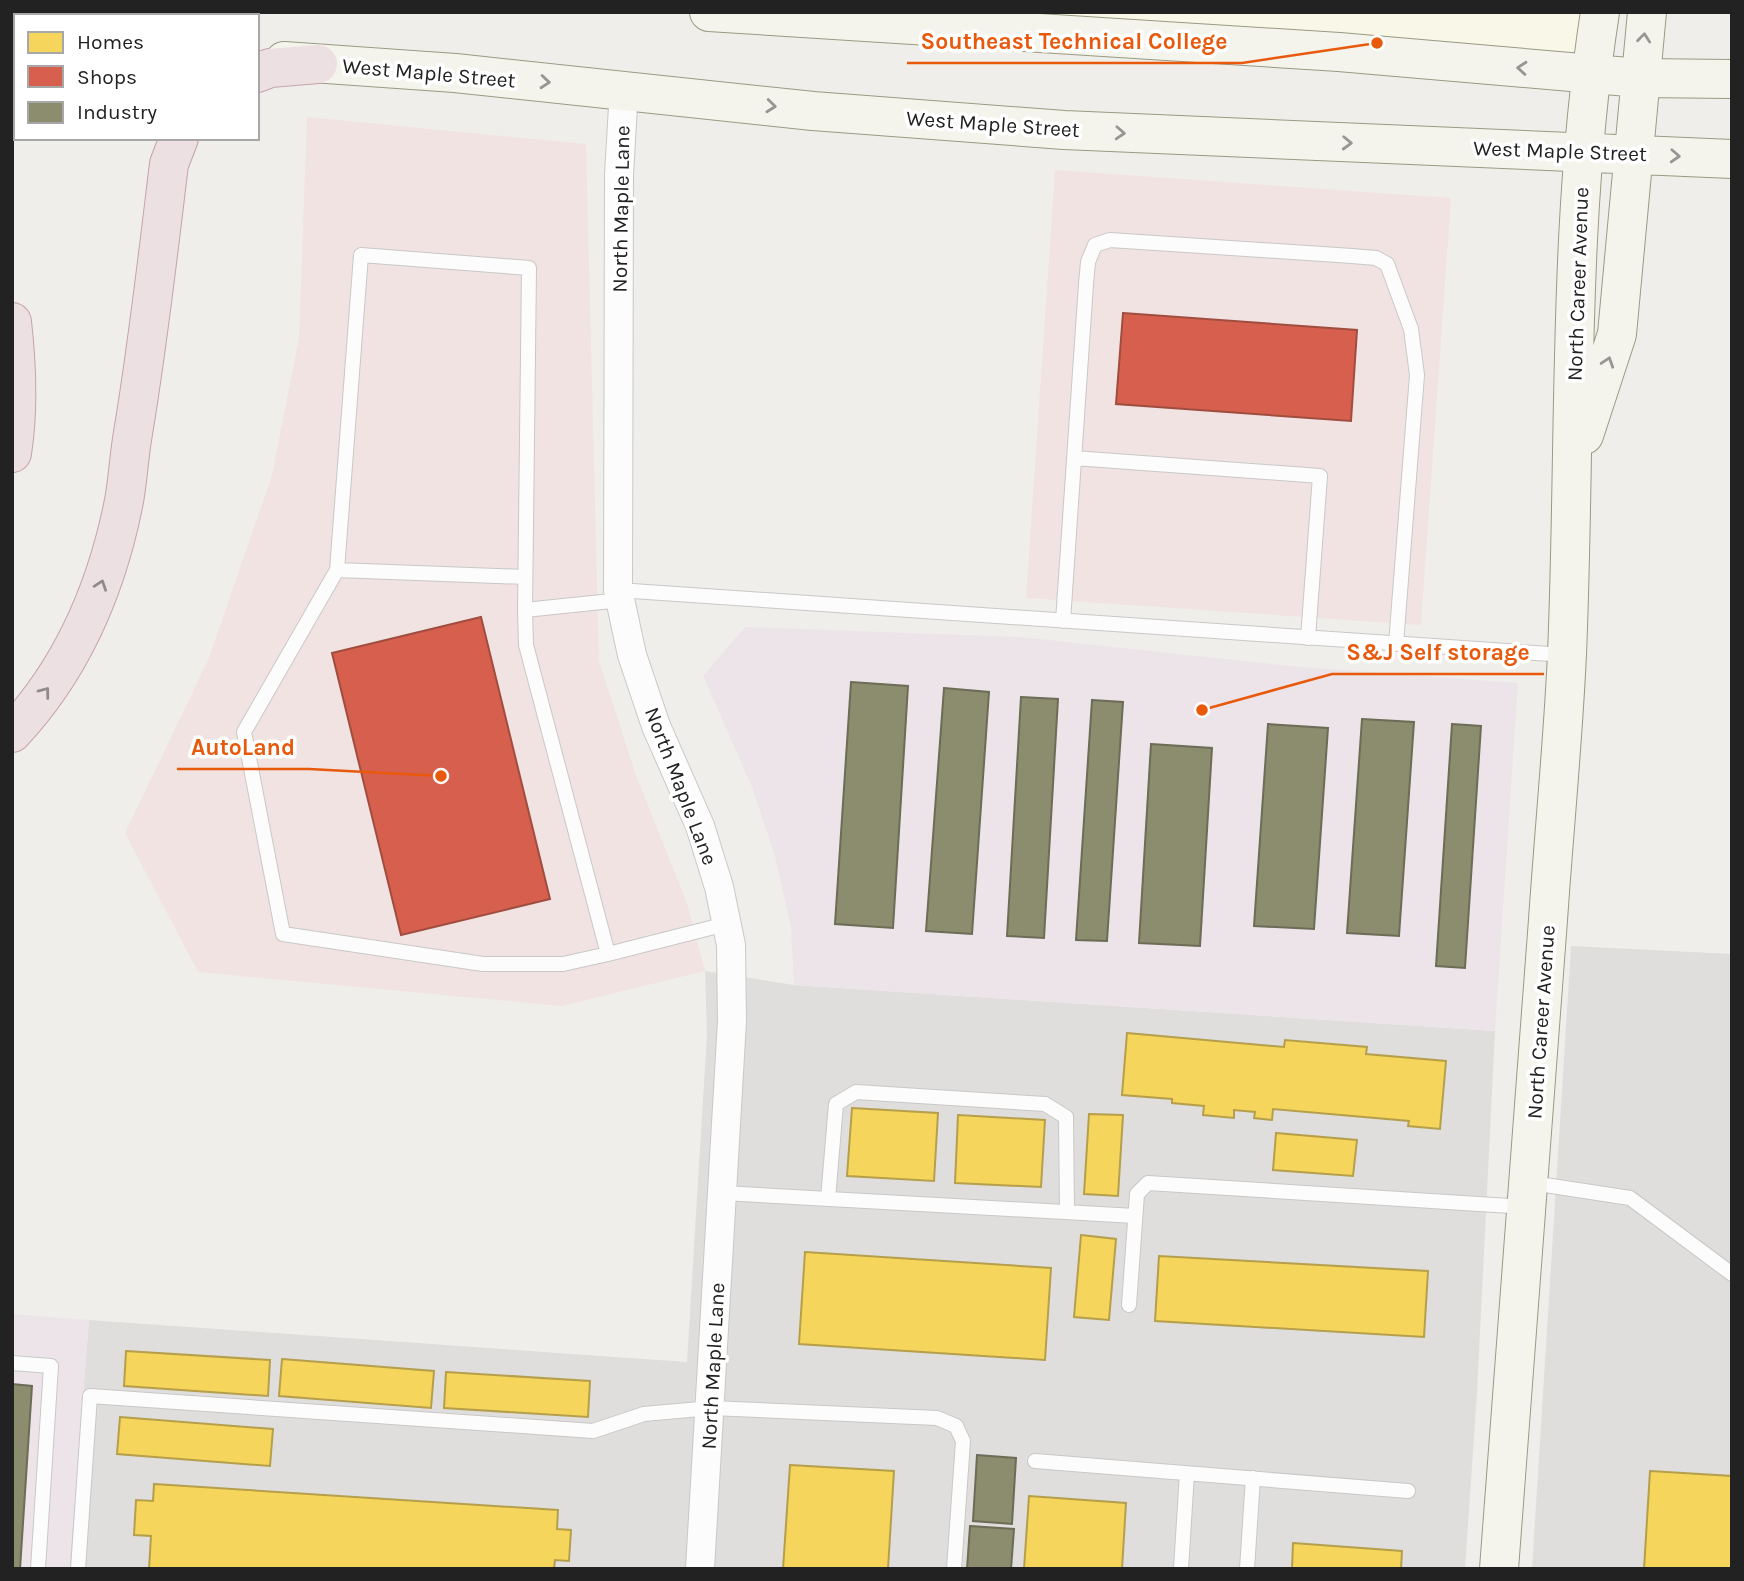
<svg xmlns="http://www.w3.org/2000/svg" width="1744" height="1581" viewBox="0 0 1744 1581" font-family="Karla,sans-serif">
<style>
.residential{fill:#dfdedc}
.commercial{fill:#f1e3e1}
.industrial{fill:#ede4e9}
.education{fill:#f8f7e8}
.homes{fill:#f6d55c;stroke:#b69f4b;stroke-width:2}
.shops{fill:#d6604d;stroke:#a04d40;stroke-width:2}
.industry{fill:#8c8c6e;stroke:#6c6c57;stroke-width:2}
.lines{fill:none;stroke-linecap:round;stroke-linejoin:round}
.lane-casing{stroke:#c9c8c7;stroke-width:16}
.street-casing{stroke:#c9c8c7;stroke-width:30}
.secondary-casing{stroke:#999a82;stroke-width:40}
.highway-casing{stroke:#c5a2ac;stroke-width:40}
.lane{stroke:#fdfcfc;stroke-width:14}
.street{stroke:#fdfcfc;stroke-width:28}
.secondary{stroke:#f4f4ed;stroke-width:38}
.highway{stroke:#ece0e2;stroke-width:38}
.oneway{stroke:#969692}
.oneway2{stroke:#918a8c}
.labels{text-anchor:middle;stroke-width:7;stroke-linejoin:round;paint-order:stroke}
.street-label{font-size:21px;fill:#222;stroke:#fff}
.leader{fill:none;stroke:#e8590c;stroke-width:2.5}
.callout-dot{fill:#e8590c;stroke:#fff;stroke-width:2.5}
.callout-label{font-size:23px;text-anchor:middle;font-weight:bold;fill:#e8590c;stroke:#fff;stroke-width:7;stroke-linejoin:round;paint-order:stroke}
</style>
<rect width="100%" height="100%" fill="#f0eeeb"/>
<path class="residential" d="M1571 946 1732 954V1569H1532Z
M705 971 794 985 1495 1031 1477 1393 1465 1569H69L89 1320 687 1362 707 1034Z"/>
<path class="commercial" d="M307 117 586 144 599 661 636 775 687 903 705 971 562 1006 198 972 125 833 209 658 272 475 299 338Z
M1055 170 1451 198 1421 625 1026 598Z"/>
<path class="industrial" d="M745 627 1021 637 1301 667 1518 683 1495 1031 794 985 791 927 775 856 752 787 703 676Z
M12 1314 89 1320 69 1569H12Z"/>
<path class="education" d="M732 12H1595L1590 73Z"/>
<path class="homes" d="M1127 1033 1284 1047 1285 1040 1367 1047 1366 1054 1446 1061 1440 1129 1408 1126 1409 1121 1273 1109 1272 1120 1254 1118 1255 1112 1234 1110V1118L1203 1115 1204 1106 1172 1103V1099L1122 1095Z
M852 1108 938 1113 934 1181 847 1176Z
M1089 1114 1123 1115 1118 1196 1084 1194Z
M958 1115 1045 1120 1041 1187 955 1183Z
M1276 1133 1357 1140 1353 1176 1273 1170Z
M1081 1235 1116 1239 1109 1320 1074 1317Z
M805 1252 1051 1268 1045 1360 799 1344Z
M1159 1256 1428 1271 1424 1337 1155 1321Z
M126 1351 270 1360 268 1396 124 1386Z
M282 1359 434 1371 431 1408 279 1396Z
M446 1372 590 1381 588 1417 444 1408Z
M120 1417 273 1429 270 1466 117 1454Z
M790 1465 894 1471 888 1569H783Z
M1650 1471 1732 1476V1569H1644Z
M154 1484 558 1510 557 1529 571 1530 569 1561 555 1560 554 1569H149L151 1536 134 1535 136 1500 153 1501Z
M1029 1496 1126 1503 1122 1569H1024Z
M1293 1543 1402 1551 1401 1569H1292Z"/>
<path class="shops" d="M1123 313 1357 330 1351 421 1116 404Z
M481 617 550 899 401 935 332 653Z"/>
<path class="industry" d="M851 682 908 686 893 928 835 924Z
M944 688 989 692 972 934 926 931Z
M1021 697 1058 699 1044 938 1007 936Z
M1092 700 1123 702 1107 941 1076 940Z
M1362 719 1414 722 1399 936 1347 933Z
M1268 724 1328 728 1314 929 1254 926Z
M1452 724 1481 726 1465 968 1436 966Z
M1151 744 1212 748 1200 946 1139 943Z
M12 1384 32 1386 20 1569H12Z
M977 1455 1016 1458 1012 1524 973 1521Z
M970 1526 1014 1529 1011 1569H967Z"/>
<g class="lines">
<g class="lane-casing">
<path id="lane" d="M1074 458 1320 476 1308 638
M337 570 525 577
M618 590 1565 655
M621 600 525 610 526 645 608 954 726 924
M525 610 529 268 361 255 337 570 244 732 283 934 483 964H563L608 954
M1063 621 1086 284 1088 262 1095 245 1110 240 1352 256 1376 258 1387 264 1411 329 1417 375 1396 644
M1532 1183 1630 1198 1732 1274
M723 1193 1135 1216
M828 1199 836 1104 856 1092 1045 1104 1066 1117 1067 1212
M1129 1305 1137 1194 1148 1183 1527 1207
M12 1363 51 1366 38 1569
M1035 1461 1408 1491
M78 1569 90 1396 593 1431 644 1414 711 1408 937 1418 956 1426 963 1441 954 1569
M1181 1569 1187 1473
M1247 1569 1253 1478"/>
</g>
<g class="street-casing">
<path id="street" d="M624 89 619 175 618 590 632 655 656 726 700 826 719 887 731 945 732 1021 700 1569"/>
</g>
<g class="secondary-casing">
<path id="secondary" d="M709 12 1339 52 1640 78 1732 79
M12 35H16
M284 61 455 73 813 111 1064 130 1732 159
M1584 435 1617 334 1647 12
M1499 1569C1516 1352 1533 1136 1548 920 1554 831 1563 742 1567 654 1576 440 1567 224 1600 12"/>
</g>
<g class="highway-casing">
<path id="highway" d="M151 12 154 16
M257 73 270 68 318 64
M12 322C17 366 19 409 12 453
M12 733C72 669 107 587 124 501 128 479 129 456 133 433 148 344 158 254 169 164L179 138"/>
</g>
<use href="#lane" class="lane"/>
<use href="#street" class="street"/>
<use href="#secondary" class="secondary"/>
<use href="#highway" class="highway"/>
</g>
<defs><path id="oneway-chevron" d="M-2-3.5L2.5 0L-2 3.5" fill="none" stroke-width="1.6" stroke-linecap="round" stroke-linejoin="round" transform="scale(1.75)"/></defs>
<g class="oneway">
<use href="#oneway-chevron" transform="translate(1644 38) rotate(-84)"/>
<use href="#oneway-chevron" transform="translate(1522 68) rotate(-175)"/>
<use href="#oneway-chevron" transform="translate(545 82) rotate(5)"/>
<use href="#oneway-chevron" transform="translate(771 106) rotate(6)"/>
<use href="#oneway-chevron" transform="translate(1120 133) rotate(3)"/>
<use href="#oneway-chevron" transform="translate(1347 143) rotate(2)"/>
<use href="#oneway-chevron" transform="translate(1675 156) rotate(3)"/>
<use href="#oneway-chevron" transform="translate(1608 362) rotate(-72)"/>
</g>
<g class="oneway2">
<use href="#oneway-chevron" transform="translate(101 585) rotate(-71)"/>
<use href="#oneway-chevron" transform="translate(45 692) rotate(-53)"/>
</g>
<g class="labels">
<g class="street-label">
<text transform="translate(429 73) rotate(5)" y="7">West Maple Street</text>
<text transform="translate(993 124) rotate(4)" y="7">West Maple Street</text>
<text transform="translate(1560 151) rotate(2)" y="7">West Maple Street</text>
<text transform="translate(621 209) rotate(-89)" y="7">North Maple Lane</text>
<text transform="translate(1578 284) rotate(-88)" y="7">North Career Avenue</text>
<text transform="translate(681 786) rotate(69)" y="7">North Maple Lane</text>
<text transform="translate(1541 1022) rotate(-86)" y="7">North Career Avenue</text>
<text transform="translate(713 1366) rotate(-87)" y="7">North Maple Lane</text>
</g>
</g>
<path class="leader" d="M1377 43L1242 63H907M1202 710L1332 674H1544M441 776L309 769H177"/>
<g class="callout-dot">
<circle cx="1377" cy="43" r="7"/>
<circle cx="1202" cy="710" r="7"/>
<circle cx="441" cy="776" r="7"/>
</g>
<g class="callout-label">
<text x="1074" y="49">Southeast Technical College</text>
<text x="1438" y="660">S&amp;J Self storage</text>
<text x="243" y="755">AutoLand</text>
</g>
<rect width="1744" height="1581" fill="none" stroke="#222222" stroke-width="28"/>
<rect x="14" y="14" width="245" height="126" fill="#ffffff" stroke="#a7a7a7" stroke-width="2"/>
<rect x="28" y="32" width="35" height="21" fill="#f6d55c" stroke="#a7a7a7" stroke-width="2"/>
<text x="77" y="49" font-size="21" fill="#222222">Homes</text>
<rect x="28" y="66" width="35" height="21" fill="#d6604d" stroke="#a7a7a7" stroke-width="2"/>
<text x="77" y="84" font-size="21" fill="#222222">Shops</text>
<rect x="28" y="102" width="35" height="21" fill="#8c8c6e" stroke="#a7a7a7" stroke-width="2"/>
<text x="77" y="119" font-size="21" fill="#222222">Industry</text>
</svg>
